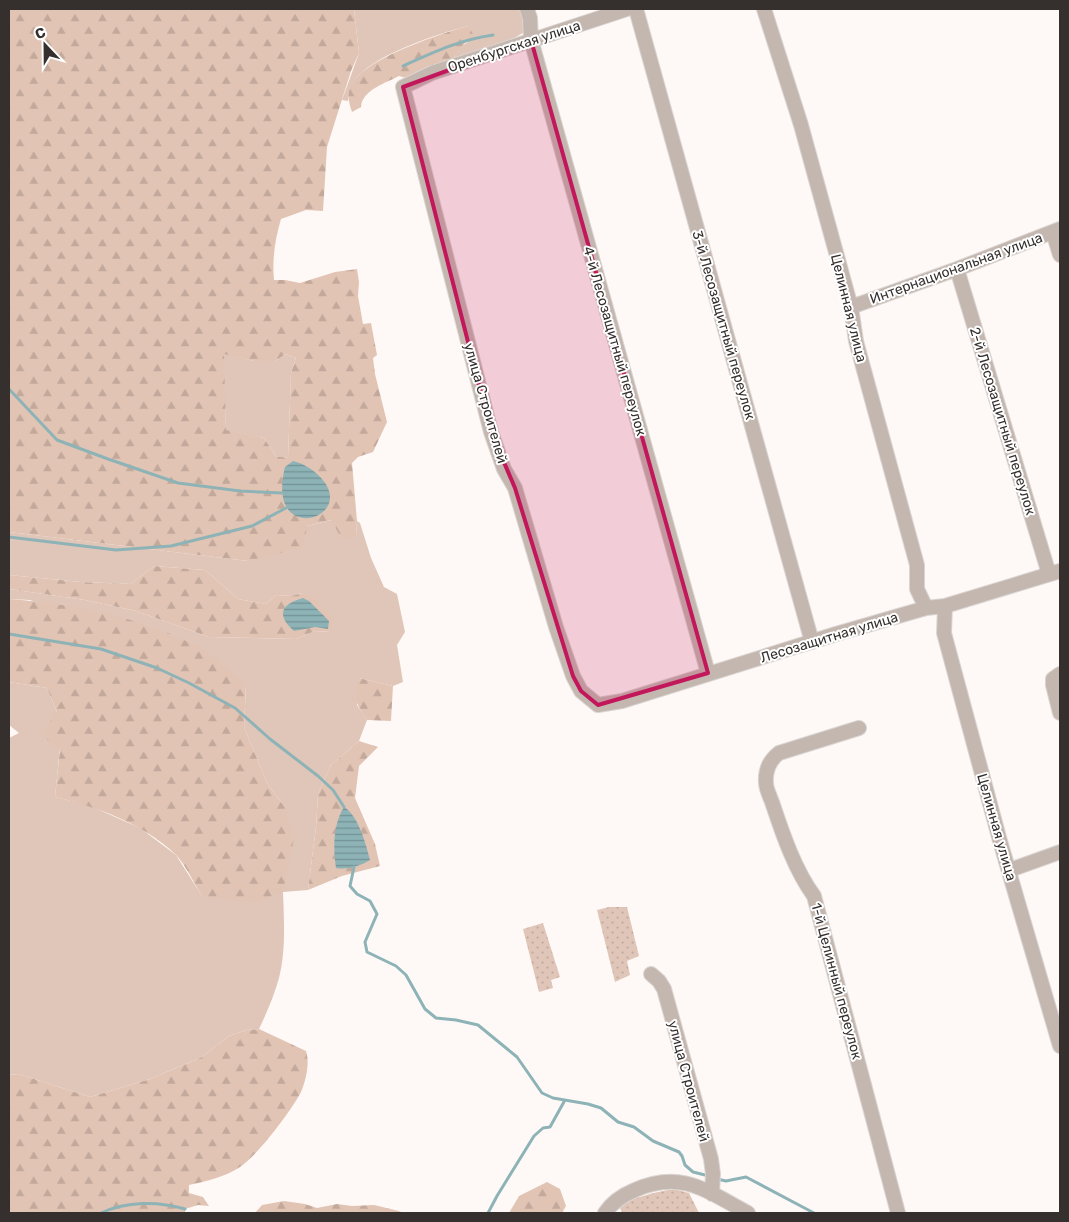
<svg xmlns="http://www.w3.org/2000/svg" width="1069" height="1222" viewBox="0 0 1069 1222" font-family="Rubik,sans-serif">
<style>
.grass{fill:#e0c6b8}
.forest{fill:url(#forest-firs);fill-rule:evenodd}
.garden{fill:url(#garden-dots)}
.water{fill:url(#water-rules)}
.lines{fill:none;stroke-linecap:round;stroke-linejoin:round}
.stream{stroke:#8db3b7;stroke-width:3}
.minor-casing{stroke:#dad5d2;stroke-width:16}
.minor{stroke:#c4b7b0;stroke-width:14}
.marked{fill:#c2185b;fill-opacity:0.2;stroke:#c2185b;stroke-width:4;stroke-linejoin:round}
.labels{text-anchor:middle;stroke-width:4;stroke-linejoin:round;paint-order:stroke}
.street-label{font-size:14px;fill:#35302e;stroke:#fff}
</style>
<defs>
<pattern id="forest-firs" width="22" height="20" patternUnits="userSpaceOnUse" patternTransform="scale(1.25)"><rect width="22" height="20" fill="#e2c4b4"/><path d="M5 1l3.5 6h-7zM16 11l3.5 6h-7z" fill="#c2a99b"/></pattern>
<pattern id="garden-dots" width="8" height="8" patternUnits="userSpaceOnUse" patternTransform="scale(1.25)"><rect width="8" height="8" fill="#e0c6b8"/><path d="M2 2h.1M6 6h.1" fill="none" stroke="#c1aa9e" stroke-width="1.8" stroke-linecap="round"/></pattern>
<pattern id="water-rules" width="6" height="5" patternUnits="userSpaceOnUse" patternTransform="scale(1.25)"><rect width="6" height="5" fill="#8db3b7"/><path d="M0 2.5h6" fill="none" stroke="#749295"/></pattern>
</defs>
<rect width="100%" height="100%" fill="#fef9f6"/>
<path class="grass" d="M354 9H532L537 24 513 39 454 58 456 50 468 42V26C437 34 380 53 358 76 351 82 350 92 348 101L342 100 359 53Z
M223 353 254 361H275L286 354 296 358 291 373 288 458 276 456 264 438 226 431Z
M331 520 356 536 357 521 360 523 371 558 384 587 397 594 405 632 397 645 403 682 393 686 359 678 357 705 367 720 359 741 331 765 318 794 316 827 308 890 283 892C284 920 286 951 279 978 274 996 267 1012 259 1029L247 1030 229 1036 202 1057 150 1079 90 1097 19 1074 9 1075V738L19 733 9 725V682L47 688 57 712 60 748 55 797 88 805 140 828 176 855 202 896 284 806 267 783 244 727 246 685 30 600 9 599V589L85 600 136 611 209 637 296 639 315 631 331 632 302 593 291 596 276 595 266 604 238 599 205 570 154 566 131 584 81 582 9 575V532L248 561 307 526Z"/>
<path class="forest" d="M9 9H354L359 53 351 71 327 147 323 211 306 210 281 219C275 239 272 259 274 280H285L300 283 335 272 357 269 359 282 358 296 363 324 371 323 377 355 373 358 375 374 387 422 373 452 358 457 352 463 357 521 356 536 342 539 331 520 307 526 304 547 248 561 9 532ZM224 354 254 361H275L286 354 296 358 291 373 288 458 276 456 264 438 226 430Z
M468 26 473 34C466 45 457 47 454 58L406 78 399 76C386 83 362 90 361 107L352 112C347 99 347 86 358 76 378 55 439 34 468 26Z
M154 566 205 570 238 599 266 604 276 595 291 596 302 593 314 598 334 620 331 632 315 631 296 639 209 637 136 611 85 600 9 589V575L81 582 131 584Z
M9 599C66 603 128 615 180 638 187 642 195 644 202 648 217 658 232 673 246 685L244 727 267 783 284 806 294 839 283 892 256 902 202 896C195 885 184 862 175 854 142 823 97 807 55 797L60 749 41 735 57 712 47 688 9 682Z
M359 678 393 686 391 721 367 720C357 706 351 695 359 678Z
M359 741 378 747 359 766 355 798 375 844 380 866 342 876 308 890 316 827 318 794 331 765Z
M259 1029 306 1051C310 1063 306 1080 301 1092 291 1111 258 1155 240 1167 225 1177 207 1181 189 1185V1193L203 1197 209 1206 198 1205 185 1209V1213H11L9 1210V1075L19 1074 90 1097 150 1079 202 1057 229 1036 247 1030Z
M547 1182 560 1189 566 1206 562 1213H509L519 1196Z
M284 1201 305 1204 317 1208 337 1204 352 1206 374 1205 399 1211 403 1213H255L262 1205Z"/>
<path class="garden" d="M609 907H627L639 956 627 961 630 975 615 982 597 910Z
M543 923 560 977 551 980 553 988 539 992 523 929Z
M674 1189 689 1193 699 1213H622L619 1205C637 1197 654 1192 674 1189Z"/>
<path class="water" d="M293 461C305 464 314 470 322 479 357 519 265 547 285 467Z
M303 598 309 601 329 621 328 629 315 627 294 631C276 615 281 604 303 598Z
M344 807C358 815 366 844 370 860 360 866 348 870 336 868 333 848 333 824 344 807Z"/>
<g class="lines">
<path class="stream" d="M403 66C434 52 459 40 493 35
M9 389 57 440 108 459 178 483 240 491 282 493
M9 537 116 550 171 546 252 526 286 508
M9 634 101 649 157 668 189 683 235 708 270 739 318 776 333 790 344 807
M354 867 350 886 357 894 370 901 377 914 365 942 367 952 396 966 406 975 425 1009 436 1018 456 1020 478 1025 517 1057 542 1093 553 1098 588 1104 601 1108 618 1122 634 1127 653 1141 679 1152 682 1156 685 1165 693 1172 709 1176
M717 1179 726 1181 746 1177 814 1213
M101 1213C127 1201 158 1201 185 1209
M488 1213 497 1196 534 1136 543 1128 550 1127 565 1100"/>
<g class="minor-casing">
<path id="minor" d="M527 9 530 18 531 40 708 673
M627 9 432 73 403 87 491 432 504 469 515 488 556 627 573 676 581 691 598 705 622 701 836 634 926 608 945 606 1060 571
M636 9 812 642
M764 9 801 125 851 307 856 341 917 565V589L926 608
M1053 232 1060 255
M957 269 1049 574
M851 307 957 269 1060 229
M945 606 944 633 1000 841 1060 1046
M1060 674 1053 679V685L1060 713
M859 728 779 753C770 760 765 770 766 783 766 790 771 798 773 805 783 835 795 870 814 896L898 1213
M1010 870 1060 852
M651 974 659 981 664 989 711 1159 713 1174 712 1194
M605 1213C613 1201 623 1195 635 1190 682 1169 708 1192 748 1213"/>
</g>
<use href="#minor" class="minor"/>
</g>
<path class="marked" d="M531 40 708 673 598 705 581 691 573 676 515 488 491 432 403 87Z"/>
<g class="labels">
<g class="street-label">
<text transform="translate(514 46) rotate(-18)" y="5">Оренбургская улица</text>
<text transform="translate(956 268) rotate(-20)" y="5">Интернациональная улица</text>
<text transform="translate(849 308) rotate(76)" y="5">Целинная улица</text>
<text transform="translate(724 325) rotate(74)" y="5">3-й Лесозащитный переулок</text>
<text transform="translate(615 341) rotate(74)" y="5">4-й Лесозащитный переулок</text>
<text transform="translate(486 403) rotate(74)" y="5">улица Строителей</text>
<text transform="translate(1003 421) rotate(73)" y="5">2-й Лесозащитный переулок</text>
<text transform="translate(829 637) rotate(-17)" y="5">Лесозащитная улица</text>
<text transform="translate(997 827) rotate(74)" y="5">Целинная улица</text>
<text transform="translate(837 981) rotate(75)" y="5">1-й Целинный переулок</text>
<text transform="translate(689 1081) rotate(75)" y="5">улица Строителей</text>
</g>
</g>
<rect width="1069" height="1222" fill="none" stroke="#35302e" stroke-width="20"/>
<g transform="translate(45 45) rotate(338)" stroke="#ffffff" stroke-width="4" paint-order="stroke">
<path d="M0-4L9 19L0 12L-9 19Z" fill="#35302e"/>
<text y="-8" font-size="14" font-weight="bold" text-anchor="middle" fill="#35302e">С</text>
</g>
</svg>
